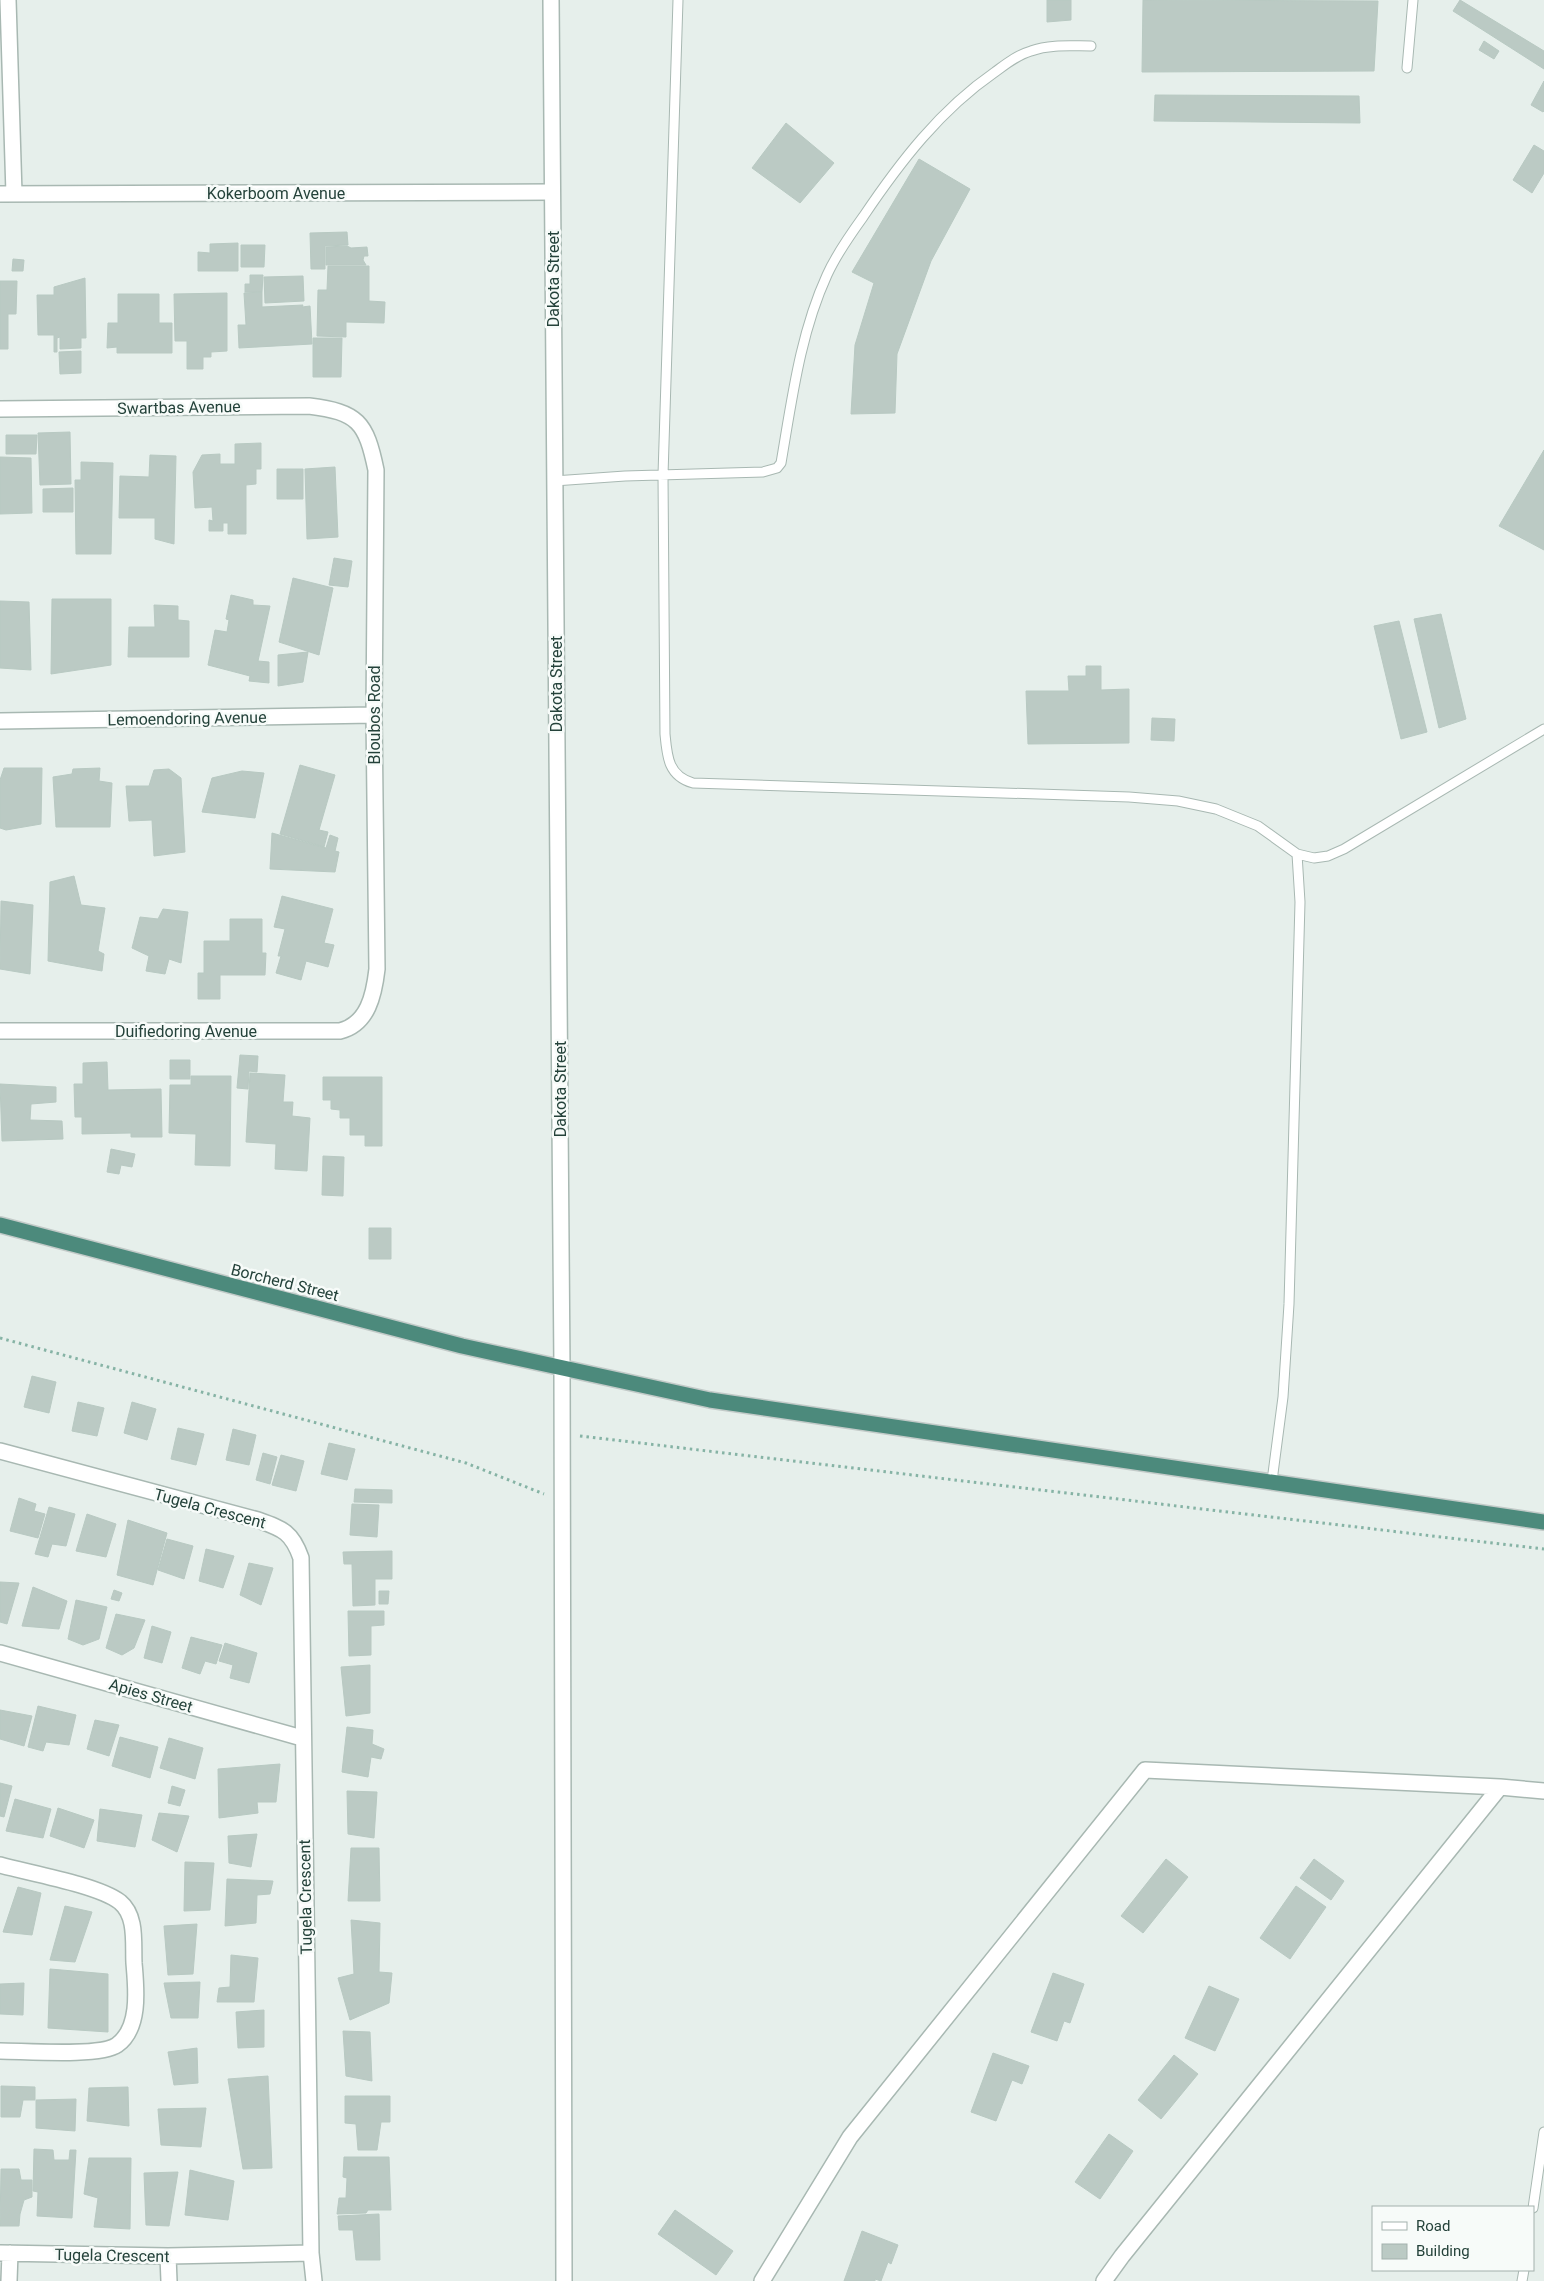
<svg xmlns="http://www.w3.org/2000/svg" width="1544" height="2281" viewBox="0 0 1544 2281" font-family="Roboto,sans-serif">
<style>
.building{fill:#bbcac4;stroke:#b8c9c2}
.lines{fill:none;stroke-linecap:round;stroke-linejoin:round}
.service-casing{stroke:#a8b8b2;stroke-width:11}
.minor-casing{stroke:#a8b8b2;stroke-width:18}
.tertiary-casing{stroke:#a8b8b2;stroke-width:18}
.trunk-casing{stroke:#c2cac8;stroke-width:18}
.path{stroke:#86b3a5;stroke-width:3;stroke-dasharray:2.5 4;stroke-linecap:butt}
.service{stroke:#fff;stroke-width:9}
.minor{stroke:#fff;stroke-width:15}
.tertiary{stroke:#fff;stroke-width:15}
.trunk{stroke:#4c8a7c;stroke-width:15}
.labels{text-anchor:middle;stroke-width:5;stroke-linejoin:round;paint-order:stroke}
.street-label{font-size:16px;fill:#24423a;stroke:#f7fbf9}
</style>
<rect width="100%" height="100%" fill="#e6efeb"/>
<path class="building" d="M1047 0H1071V20L1047 22Z
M1143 0 1378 1 1374 71 1142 72Z
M1460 0 1544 51V69L1453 11Z
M1484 41 1499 51 1494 59 1479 50Z
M1544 81V111L1543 112 1531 105Z
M1155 95 1359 96 1360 123 1154 121Z
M786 123 834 163 800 203 752 168Z
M1534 145 1544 151V173L1532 193 1513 180Z
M919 159 970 189 931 261 897 354 895 413 851 414 855 345 874 283 852 272Z
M347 232 348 245 325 246V269H311L310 233Z
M238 243V271H198V252L210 253V244Z
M241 245H265L264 267H241Z
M347 246 351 248 367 247 368 256H364L363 260 366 265H326V247Z
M13 259 24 260 23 271H12Z
M328 266H369V301L385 302 384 323 346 322V337L317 336 318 290H327Z
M250 275H263L262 292H245V284H250Z
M303 276 304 301 265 303 264 277Z
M85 278 86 338H81V348L60 349V337L57 338V352H54V335H38L37 295H54V287Z
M0 281H17L16 314H8V349H0Z
M262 292V307L303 305 302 307 310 306 312 344 239 348 238 325H246L244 293Z
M227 293V351L211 352V357H203V369H187V341H175L174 294Z
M118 294H159V323H172V353H117V347L107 348 108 323H118Z
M313 338H342L341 377H313Z
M81 351V373L60 374 59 352Z
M70 432 71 484 40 485 38 433Z
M6 435H37L36 454H6Z
M261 443V469H256V484L246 485V534H228V523H223V531H209V520L213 521 212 507 195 508 193 472 202 455 220 454V464H235V444Z
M1544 450V550L1499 526Z
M150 455 176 456 174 544 155 539V518H119L120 476 149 477Z
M0 457 31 458 32 513 0 514Z
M81 462 113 463 111 554H76L75 480H81Z
M335 467 338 537 307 539 305 469Z
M277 469H303V499H277Z
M73 488V512H43V489Z
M334 558 352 561 348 587 329 585Z
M293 578 333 588 319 655 279 642Z
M231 595 253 600V605L270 606 258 661 269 662V683L249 681 250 676 208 665 215 630 227 632 229 620 226 619Z
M52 599H111V665L51 674Z
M0 601 29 602 31 670 0 668Z
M154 605 178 606V620L189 621V657H128L129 627H155Z
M1441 614 1466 719 1439 728 1414 619Z
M1399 621 1427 732 1401 739 1374 626Z
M308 652 303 682 278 686V655Z
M1086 666H1101V690L1129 689V743L1028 744 1026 691H1069L1068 676H1086Z
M1152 718 1175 719 1174 741 1151 740Z
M300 765 335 775 319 830 328 832 324 847 280 834Z
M4 768H42L41 824 6 830 0 828V780Z
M100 768 99 781 112 783 110 827H56L53 777 72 774 73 769Z
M169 769 181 778 185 852 154 856 152 820 129 821 126 786H149L154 770Z
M242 771 264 773 255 818 202 812 212 778Z
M272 833 326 848 330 835 338 838 335 851 339 852 335 872 270 869Z
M74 876 81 905 105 908 98 951 104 954 102 971 48 961 50 882Z
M282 896 333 909 324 943 334 945 328 967 306 961 301 980 276 973 281 956H278L285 929 274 927Z
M1 901 33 905 30 974 0 969Z
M163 909 188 912 181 963 169 959 165 974 146 971 149 956 132 948 140 917 158 919Z
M230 919H262V953H266L265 975H220V999H198V973H204V941H230Z
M240 1055 258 1056 257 1072 249 1071 248 1089 237 1088Z
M170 1060H190V1079H170Z
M107 1062 108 1090 161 1089 162 1137H131V1133L82 1134V1117H75L74 1084H83V1063Z
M250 1073 285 1075 283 1102H293L292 1116 310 1118 307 1171 275 1169 276 1144 246 1142Z
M191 1076H231L230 1166 195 1165 196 1134 169 1133 170 1085H191Z
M323 1077H382V1146H365V1135H350V1118H340V1110L331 1109V1100H323Z
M0 1084 56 1087V1102L31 1104 30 1120 62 1121 63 1139 2 1141Z
M111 1149 135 1154 132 1167 121 1165 119 1174 107 1172Z
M323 1156 344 1157 343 1196 322 1195Z
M369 1228H391V1259H369Z
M32 1376 56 1382 49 1413 24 1407Z
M78 1402 104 1408 97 1436 72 1431Z
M132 1402 156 1409 147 1440 124 1433Z
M178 1428 204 1434 196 1465 171 1459Z
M233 1429 256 1435 249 1465 226 1460Z
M329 1443 355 1449 347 1480 321 1474Z
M263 1453 277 1457 270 1484 256 1480Z
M281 1455 304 1461 296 1491 272 1485Z
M355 1489 392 1490V1503L354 1502Z
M19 1498 36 1504 34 1511 45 1514 38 1538 10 1531Z
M352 1504 379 1505 377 1537 350 1535Z
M49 1507 75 1514 66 1546 52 1544 48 1557 35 1554Z
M87 1514 116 1524 106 1557 76 1551Z
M128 1520 167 1533 153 1585 117 1575Z
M167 1539 193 1546 184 1579 158 1570Z
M206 1549 234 1556 223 1588 199 1581Z
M392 1551V1579H375V1605L353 1606 352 1564H344L343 1552Z
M249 1563 273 1568 261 1605 240 1595Z
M0 1582 19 1583 7 1624 0 1622Z
M33 1587 67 1601 59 1629 22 1626Z
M114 1590 122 1593 119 1601 111 1599Z
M379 1591H389L388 1604H379Z
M76 1600 107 1607 99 1639 83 1645 68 1639Z
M348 1611H384V1625L371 1626V1655L349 1656Z
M116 1614 145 1620 134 1648 122 1655 106 1648Z
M152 1626 171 1632 162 1663 144 1658Z
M191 1637 222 1645 216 1664 205 1661 200 1674 182 1668Z
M225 1643 257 1653 249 1683 230 1678 233 1665 219 1661Z
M370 1665V1713L346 1716 341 1667Z
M38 1706 76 1715 69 1745 46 1742 43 1751 28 1747Z
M0 1710 32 1716 24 1746 0 1739Z
M95 1720 119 1725 109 1756 87 1749Z
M347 1727 373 1730 372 1744 384 1749 381 1759 371 1757 368 1777 342 1772Z
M120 1737 158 1747 150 1778 112 1766Z
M169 1738 203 1748 195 1779 160 1768Z
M280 1764 276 1802H257L258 1813 219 1818 218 1769Z
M0 1783 12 1786 4 1817 0 1816Z
M172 1786 185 1790 180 1806 168 1803Z
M347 1791 377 1792 374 1838 348 1834Z
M15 1799 51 1809 43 1838 6 1831Z
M58 1808 94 1820 84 1848 50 1836Z
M100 1809 142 1815 135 1847 97 1841Z
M159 1813 189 1816 177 1852 152 1840Z
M257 1834 251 1867 229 1863 228 1836Z
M351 1848H379L380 1901H348Z
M1166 1859 1188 1877 1143 1933 1121 1916Z
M1314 1859 1344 1881 1331 1900 1300 1878Z
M185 1862 214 1863 210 1910 184 1911Z
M227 1879 273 1881 270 1894 257 1895 256 1923 225 1926Z
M1296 1886 1326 1907 1290 1959 1260 1938Z
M18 1887 41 1893 32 1935 3 1932Z
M65 1906 92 1912 75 1962 50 1960Z
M351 1920 380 1923 379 1972 392 1973 389 2003 350 2020 338 1978 354 1974Z
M197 1924 193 1974 168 1975 164 1926Z
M231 1955 258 1958 254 2002H217L219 1988 230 1987Z
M50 1969 108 1974V2032L48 2028Z
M1053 1973 1084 1984 1070 2023 1064 2021 1057 2041 1031 2032Z
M200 1982 198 2018H171L164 1983Z
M24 1983 23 2015 0 2014V1984Z
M1209 1986 1239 1999 1215 2051 1185 2038Z
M264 2010V2047L238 2048 236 2012Z
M343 2031 370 2032 372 2081 346 2076Z
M197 2048 198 2083 174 2085 168 2052Z
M993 2053 1029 2066 1022 2084 1012 2080 996 2121 971 2112Z
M1174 2055 1198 2074 1161 2119 1138 2100Z
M268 2076 272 2168 243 2169 228 2079Z
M1 2086 35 2087V2100H23L20 2117H1Z
M128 2087 129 2126 87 2121 89 2088Z
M345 2096H390V2122H381L377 2150H358L356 2124 345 2123Z
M76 2099 75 2131 36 2128V2100Z
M206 2108 201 2147 161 2145 158 2109Z
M1109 2134 1133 2151 1100 2199 1075 2182Z
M34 2149 53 2150 54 2160H69L70 2150H76L72 2218 37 2216 38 2192 33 2191Z
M344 2157H389L391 2210H368L366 2213 337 2214 339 2198H346L347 2178 343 2177Z
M89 2158H131L130 2229 94 2227 98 2198 84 2194Z
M1 2169H19L21 2180H32V2197L24 2200 20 2214 19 2226H0Z
M190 2170 234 2181 228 2220 185 2215Z
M178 2172 169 2226 146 2225 144 2173Z
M675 2210 733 2251 716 2275 658 2234Z
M379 2214 380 2260H356L353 2230H339L338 2216Z
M862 2231 898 2245 891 2264 888 2262 881 2281 875 2279V2281H844Z"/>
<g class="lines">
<g class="service-casing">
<path id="service" d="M678 0 663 475 665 734C667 756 668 776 693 783L1129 797 1178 801 1216 809 1258 826 1297 854 1314 858 1328 856 1344 849 1544 729
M1407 68 1413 0
M554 481 625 476 763 472 777 468 781 463C792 399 800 334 827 275 836 255 850 235 863 217 900 162 940 110 995 72 1006 64 1017 55 1031 51 1050 44 1071 46 1091 46
M1272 1481 1283 1397 1289 1304 1300 902 1297 854
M1533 2208 1544 2132
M1522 2281 1524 2270"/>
</g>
<g class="minor-casing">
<path id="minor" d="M8 0 14 194
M0 194 552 192
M0 409 309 406C358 412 366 422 376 470L374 715 377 969C374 995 368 1024 340 1031H0
M0 721 374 715
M0 1451 258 1520C283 1529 292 1532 301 1558L311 2253 168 2256 0 2253
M0 1653 302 1738
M0 1865C29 1873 98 1885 120 1902 137 1916 133 1943 134 1963 136 1987 141 2028 117 2045 100 2057 24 2051 0 2051
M311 2253 314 2281
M168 2256 169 2281
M9 2281 10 2253
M762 2281 850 2137 1145 1770 1500 1787 1544 1791
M1104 2281 1122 2256 1500 1787"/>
</g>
<g class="tertiary-casing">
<path id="tertiary" d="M551 0 562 1369 564 2281"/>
</g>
<g class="trunk-casing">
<path id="trunk" d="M0 1225 462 1346 710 1400 1544 1522"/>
</g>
<path class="path" d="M0 1338 466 1463 544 1494
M580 1436 1544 1549"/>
<use href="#service" class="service"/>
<use href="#minor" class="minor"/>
<use href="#tertiary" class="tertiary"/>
<use href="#trunk" class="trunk"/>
</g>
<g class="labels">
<g class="street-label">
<text x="276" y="199">Kokerboom Avenue</text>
<text transform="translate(553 279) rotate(-90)" y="6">Dakota Street</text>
<text transform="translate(179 407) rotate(-1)" y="6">Swartbas Avenue</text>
<text transform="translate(556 684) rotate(-90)" y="6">Dakota Street</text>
<text transform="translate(374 715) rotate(-90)" y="6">Bloubos Road</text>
<text transform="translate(187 718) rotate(-1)" y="6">Lemoendoring Avenue</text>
<text x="186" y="1037">Duifiedoring Avenue</text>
<text transform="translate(560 1089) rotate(-90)" y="6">Dakota Street</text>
<text transform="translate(285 1282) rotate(14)" y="6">Borcherd Street</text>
<text transform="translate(210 1508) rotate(15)" y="6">Tugela Crescent</text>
<text transform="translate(151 1695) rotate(16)" y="6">Apies Street</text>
<text transform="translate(305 1897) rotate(-91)" y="6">Tugela Crescent</text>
<text transform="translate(112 2255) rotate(1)" y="6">Tugela Crescent</text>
</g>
</g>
<rect x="1372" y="2206" width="162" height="65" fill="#f7fbf9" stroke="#a3b1ad"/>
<rect x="1382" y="2222" width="25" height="8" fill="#ffffff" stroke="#a3b1ad"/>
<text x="1416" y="2231" font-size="15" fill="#24423a">Road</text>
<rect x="1382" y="2244" width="25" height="15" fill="#bbcac4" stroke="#a3b1ad"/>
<text x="1416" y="2256" font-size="15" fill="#24423a">Building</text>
</svg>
